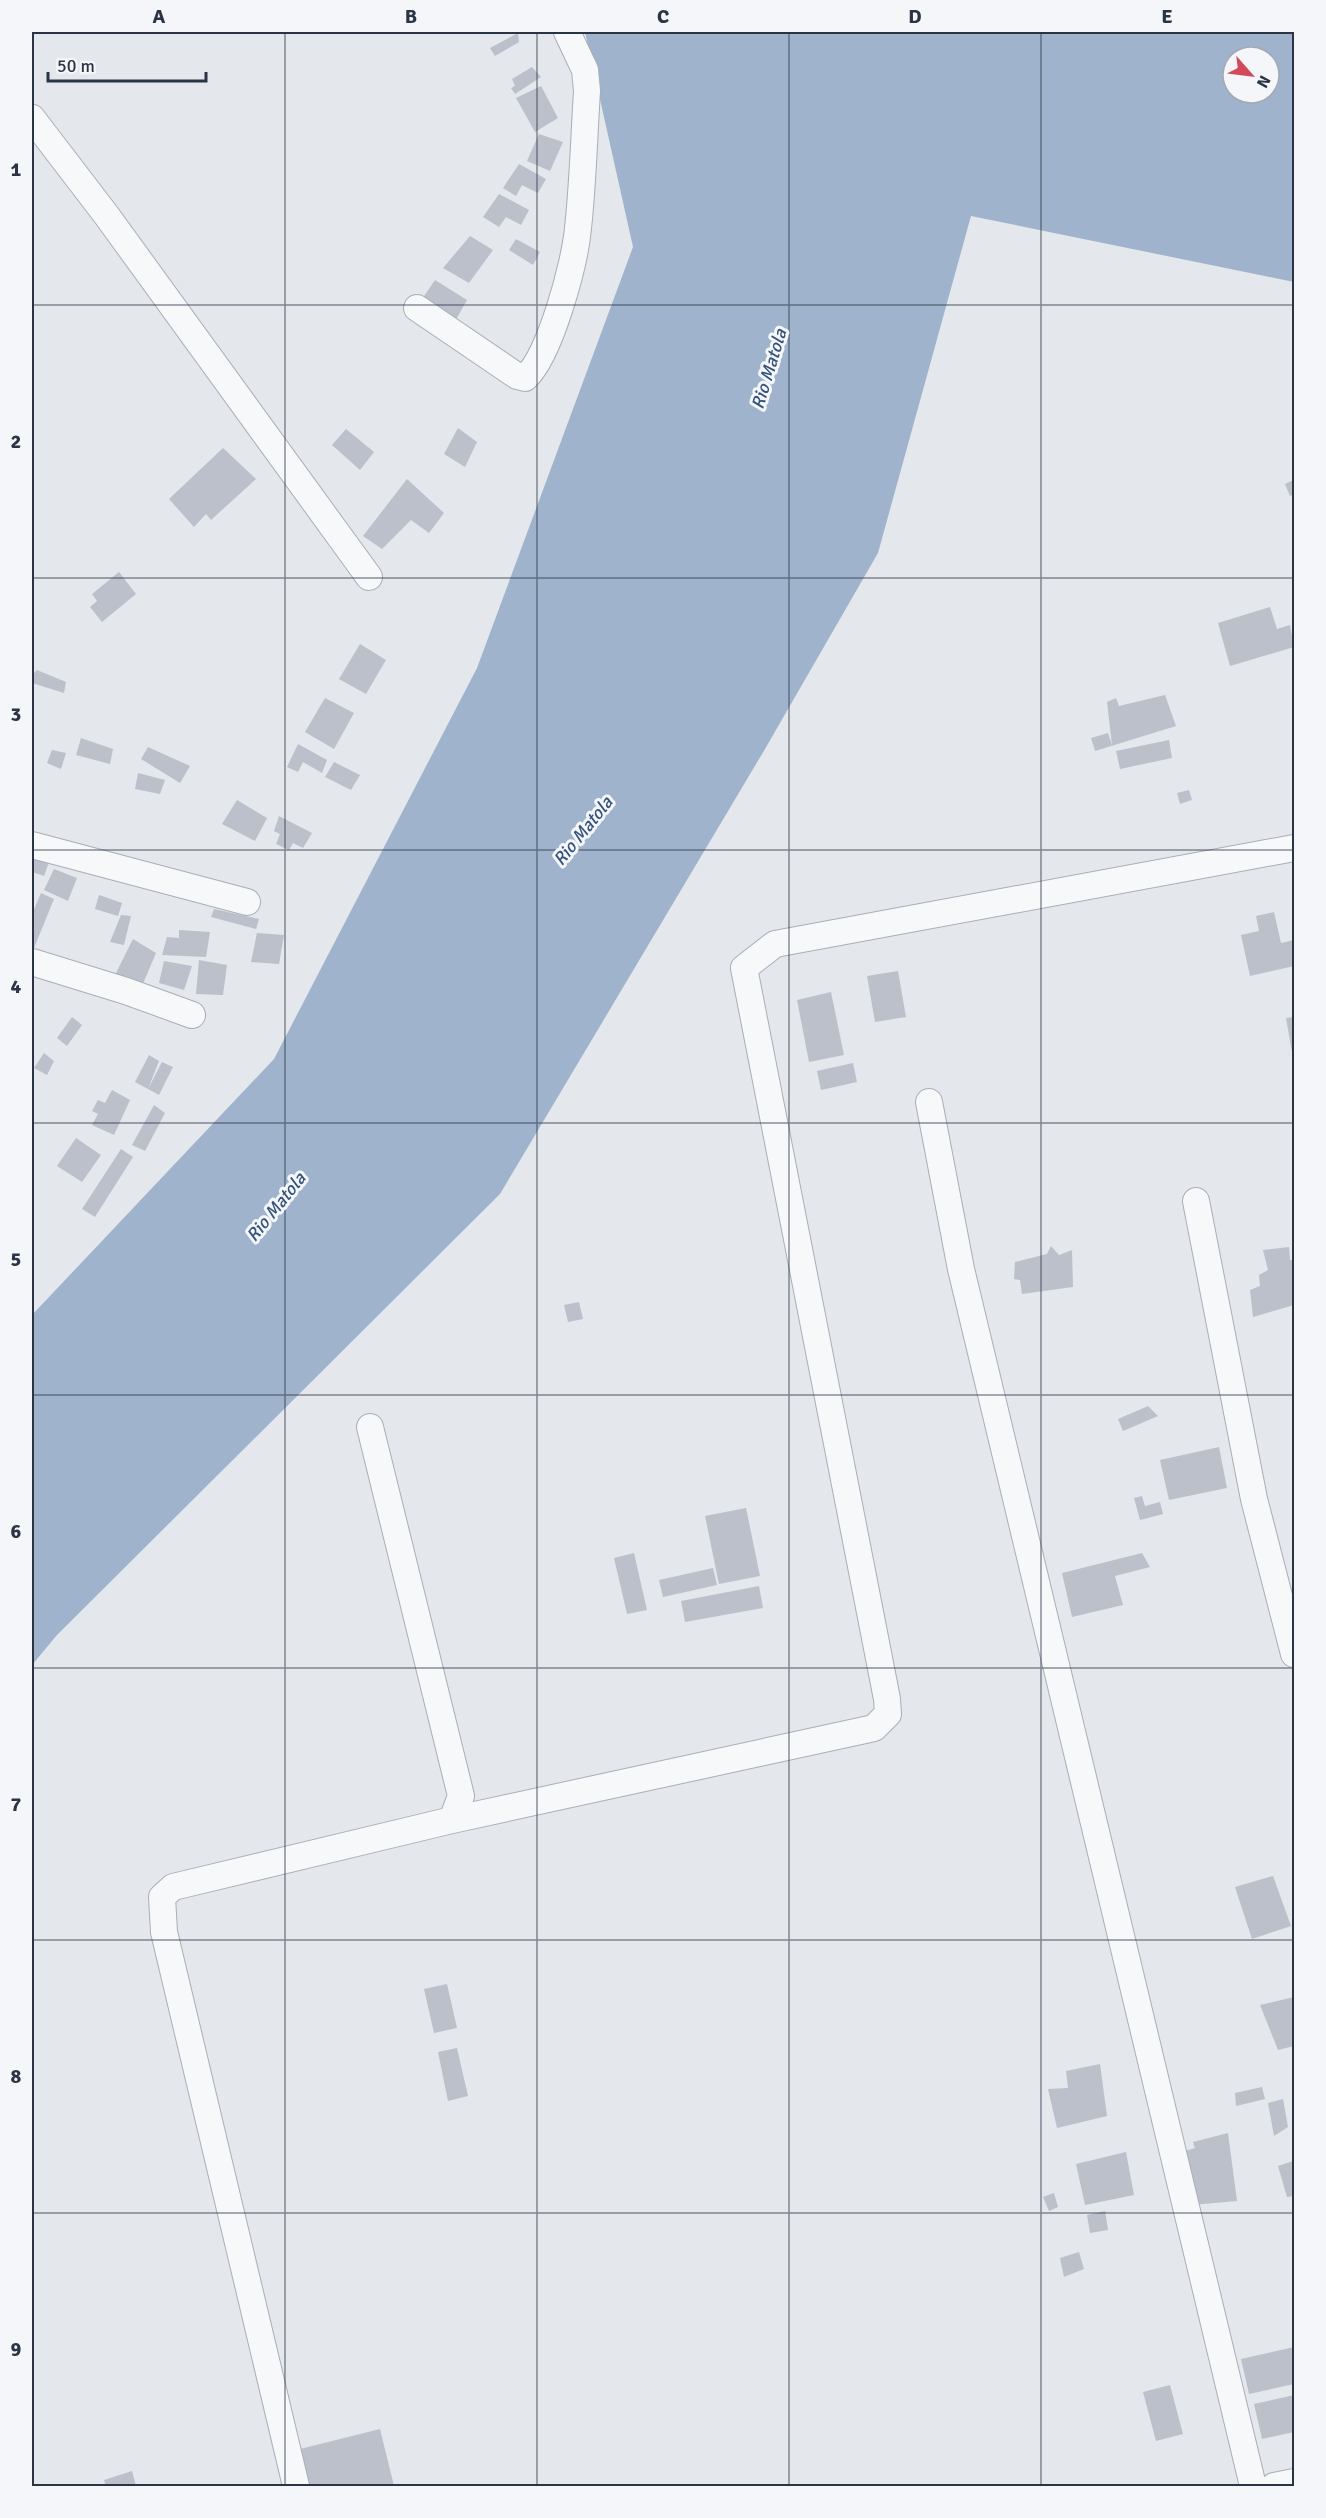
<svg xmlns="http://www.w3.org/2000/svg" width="1326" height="2518" viewBox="0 0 1326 2518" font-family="Signika,sans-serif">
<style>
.water{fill:#9fb4cc;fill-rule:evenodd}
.building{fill:#bbc0ca}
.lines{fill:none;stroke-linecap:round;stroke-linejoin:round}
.minor-casing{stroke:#a9aeb7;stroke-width:28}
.minor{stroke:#f7f8fa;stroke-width:26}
.grid{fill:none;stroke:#2b3445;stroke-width:1.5;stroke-opacity:0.55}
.labels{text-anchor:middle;stroke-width:6;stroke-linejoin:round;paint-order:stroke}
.water-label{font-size:18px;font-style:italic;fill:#34527a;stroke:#f4f6f9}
.neatline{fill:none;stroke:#2b3445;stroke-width:2}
.grid-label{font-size:20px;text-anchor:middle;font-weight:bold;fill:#2b3445}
</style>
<rect width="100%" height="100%" fill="#e4e7ec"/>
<path class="water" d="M585 32H1294V282L971 216 878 553 765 749 500 1194 57 1635 32 1665V1315L274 1059 477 668 633 247ZM1233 57H1269V93H1233Z"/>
<path class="building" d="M518 33 519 42 495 56 490 48Z
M532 67 541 77 515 94 511 88 515 86 512 79Z
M541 86 558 118 535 132 516 98Z
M539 134 563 142 550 171 527 161Z
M519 164 546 179 538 193 522 185 516 196 503 188Z
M499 194 529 210 521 225 506 217 499 227 483 217Z
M470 236 493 250 469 283 443 268Z
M516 239 540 252 533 265 509 250Z
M435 280 467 300 453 325 418 305Z
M458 428 477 442 465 467 444 454Z
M346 429 374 452 360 470 332 445Z
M223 448 256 479 211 520 206 514 194 527 169 499Z
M407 479 444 513 429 533 411 520 382 549 363 536Z
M1294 480V494L1290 496 1285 484Z
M119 572 136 594 102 622 90 607 97 601 92 594Z
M1270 607 1277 629 1290 625 1294 647 1230 666 1218 623Z
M360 644 386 660 366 694 339 679Z
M37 670 66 682 64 693 32 683V675Z
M1165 695 1176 726 1095 751 1091 738 1108 733 1112 745 1107 702 1116 698 1119 706Z
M325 698 354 713 334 749 305 732Z
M81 738 113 749 110 764 76 755Z
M1169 740 1172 758 1120 769 1116 751Z
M298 744 327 760 322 773 303 762 298 772 287 767Z
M148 747 190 766 180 783 141 759Z
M52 750 66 753 61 769 47 763Z
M334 762 360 775 351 790 325 777Z
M138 773 165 780 160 794 135 789Z
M1189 790 1192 800 1180 804 1177 793Z
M237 800 267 818 255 841 222 824Z
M279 816 312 833 303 848 293 843 289 850 276 844 280 834 274 831Z
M32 857 49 862 44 876 32 872Z
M54 869 77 878 68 901 44 890Z
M41 893 54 899 32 953V914Z
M99 895 122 903 118 916 95 909Z
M214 909 259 919 256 929 211 917Z
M1274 912 1281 943 1294 940V966L1250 976 1241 935 1259 931 1256 916Z
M121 915 131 916 124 945 110 942Z
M179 930 210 932 206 957 162 955 167 937 179 938Z
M257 933 284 935 279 964 251 962Z
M133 939 156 953 142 986 114 977Z
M199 960 227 965 223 995 196 994Z
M164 961 192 966 184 990 159 983Z
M898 971 906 1017 875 1022 867 976Z
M831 992 844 1055 809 1062 797 1000Z
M72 1017 82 1025 67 1046 57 1038Z
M1294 1017V1058H1293L1286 1018Z
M44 1053 54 1061 47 1075 34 1068Z
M149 1055 159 1061 148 1089 162 1062 173 1067 159 1095 148 1089 135 1082Z
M853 1063 857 1082 821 1090 817 1071Z
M112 1090 130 1100 114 1135 92 1125 98 1114 92 1111 98 1100 105 1103Z
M154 1105 165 1113 145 1151 132 1145Z
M76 1138 101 1155 82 1182 57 1166Z
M121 1149 133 1157 95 1217 82 1209Z
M1051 1246 1059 1255 1072 1250 1073 1287 1022 1294 1020 1280 1014 1279 1015 1262 1047 1254Z
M1289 1247 1290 1260H1294V1305L1253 1317 1250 1290 1260 1286 1259 1275 1268 1270 1263 1250Z
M579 1302 583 1319 568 1322 564 1305Z
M1148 1406 1158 1416 1123 1431 1118 1419Z
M1219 1447 1227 1488 1169 1500 1160 1460Z
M1142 1496 1145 1506 1160 1502 1163 1514 1140 1520 1134 1498Z
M746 1508 760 1576 719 1584 705 1516Z
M634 1553 647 1610 627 1614 614 1558Z
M1142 1553 1150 1567 1115 1576 1123 1605 1072 1617 1062 1573Z
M713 1568 717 1585 663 1597 659 1580Z
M759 1586 763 1608 685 1622 681 1601Z
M1273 1876 1291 1926 1252 1939 1235 1887Z
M447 1984 457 2028 434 2033 424 1989Z
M1294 1997V2046L1278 2050 1260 2005Z
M457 2048 468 2096 448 2101 438 2052Z
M1100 2064 1107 2116 1057 2128 1048 2089 1068 2088 1066 2071Z
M1262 2087 1265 2099 1236 2106 1235 2093Z
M1283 2099 1288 2127 1274 2136 1268 2103Z
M1228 2133 1237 2201 1192 2205 1181 2152 1195 2148 1193 2142Z
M1126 2152 1134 2195 1085 2205 1076 2164Z
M1293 2161 1294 2196 1287 2197 1278 2166Z
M1054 2193 1058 2207 1049 2211 1043 2197Z
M1105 2211 1108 2230 1090 2233 1087 2215Z
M1079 2252 1084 2269 1064 2277 1060 2258Z
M1294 2347V2384L1249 2394 1241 2359Z
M1170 2385 1183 2434 1156 2441 1143 2392Z
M1294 2395V2432L1262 2439 1254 2404Z
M380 2429 394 2486H305L296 2450Z
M132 2471 136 2486H106L104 2480Z"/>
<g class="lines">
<g class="minor-casing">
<path id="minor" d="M32 118 107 216 369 577
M417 308 517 376 525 378C550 356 575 263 578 228 583 183 584 137 587 91L585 70 567 32
M32 845 247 902
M32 962 126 991 192 1015
M929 1102 961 1269 1253 2486
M1196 1201 1254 1499 1294 1654
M370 1427 461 1796 452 1820
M296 2486 164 1932 162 1897 173 1887 452 1820 874 1728 888 1714 887 1699 744 968 775 944 1294 848
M1274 2486 1294 2482"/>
</g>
<use href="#minor" class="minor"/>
</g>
<path class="grid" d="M285 32V2486M537 32V2486M789 32V2486M1041 32V2486M32 305H1294M32 578H1294M32 850H1294M32 1123H1294M32 1395H1294M32 1668H1294M32 1940H1294M32 2213H1294"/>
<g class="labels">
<g class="water-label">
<text transform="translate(769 369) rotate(-73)" y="6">Rio Matola</text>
<text transform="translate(583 831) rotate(-51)" y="6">Rio Matola</text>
<text transform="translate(276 1207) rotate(-51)" y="6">Rio Matola</text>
</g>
</g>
<rect width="1326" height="2518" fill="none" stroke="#f4f6f9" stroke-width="66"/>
<g transform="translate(1251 75) rotate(118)"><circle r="28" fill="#f4f6f9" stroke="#a4a8b1" stroke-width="1.5"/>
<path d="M0-4.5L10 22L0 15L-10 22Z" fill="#d1495b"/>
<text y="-9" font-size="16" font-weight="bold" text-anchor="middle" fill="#2b3445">N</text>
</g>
<path d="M48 72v9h158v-9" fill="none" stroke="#2b3445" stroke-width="3"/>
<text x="57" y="72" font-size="18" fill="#2b3445" stroke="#f4f6f9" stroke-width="4.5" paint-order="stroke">50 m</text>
<rect x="33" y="33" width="1260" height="2452" class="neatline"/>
<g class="grid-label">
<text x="159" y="23">A</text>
<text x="411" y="23">B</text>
<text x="663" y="23">C</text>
<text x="915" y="23">D</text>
<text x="1167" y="23">E</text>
<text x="16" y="176">1</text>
<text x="16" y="448">2</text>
<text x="16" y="721">3</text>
<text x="16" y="993">4</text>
<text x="16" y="1266">5</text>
<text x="16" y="1538">6</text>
<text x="16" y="1811">7</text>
<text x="16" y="2083">8</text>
<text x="16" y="2356">9</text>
</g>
</svg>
